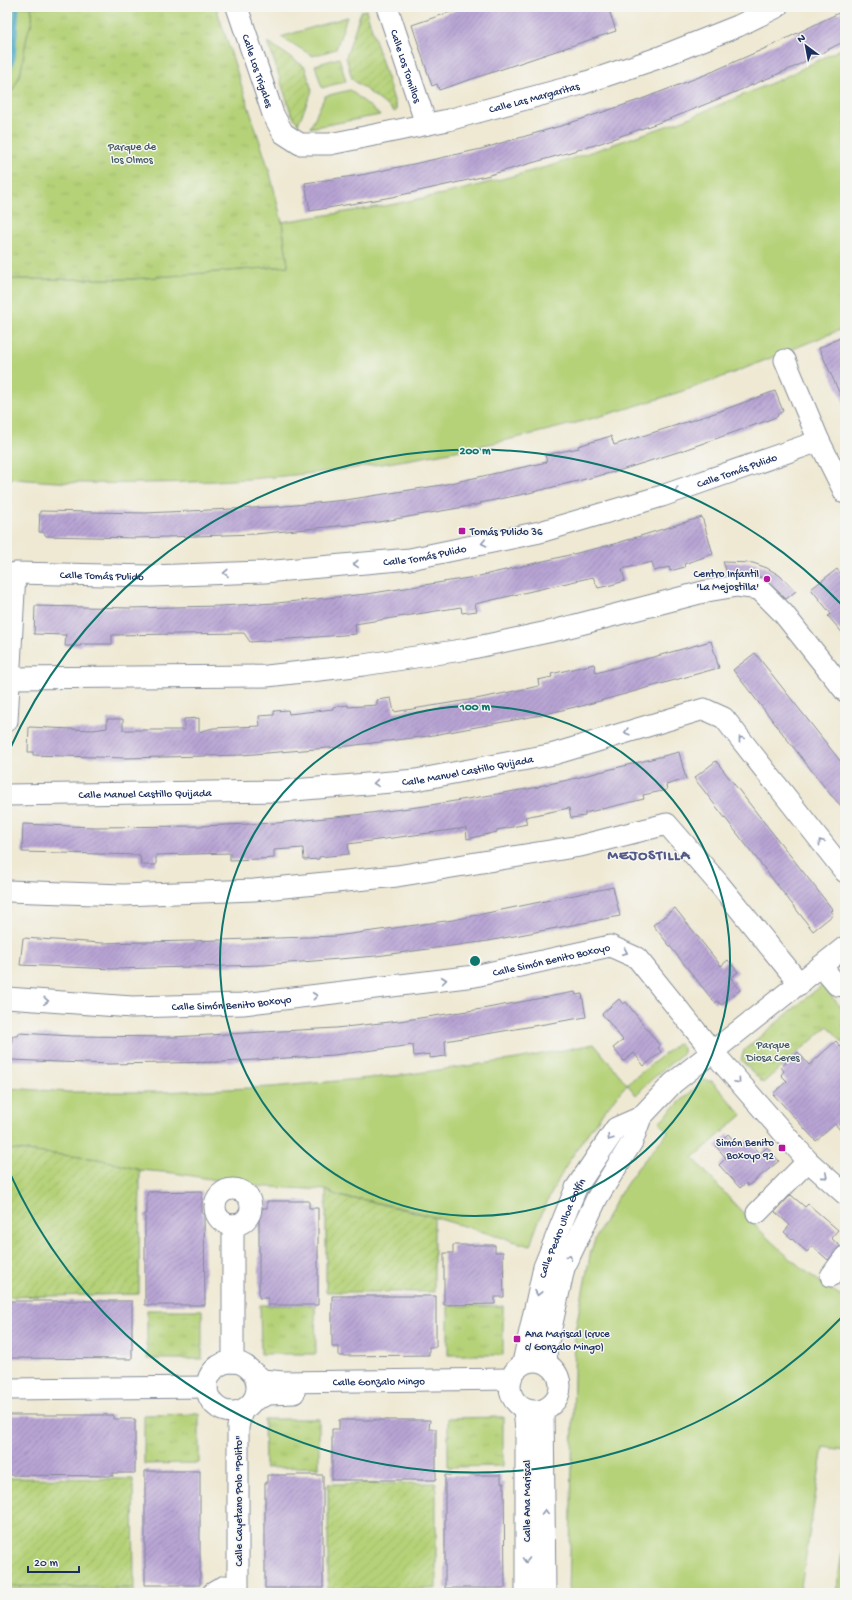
<svg xmlns="http://www.w3.org/2000/svg" width="852" height="1600" viewBox="0 0 852 1600" font-family="'Gochi Hand',sans-serif">
<style>
.grass{fill:#b5d278;stroke:#68806b}
.park{fill:url(#park-tufts);stroke:#68806b}
.garden{fill:url(#garden-furrows);stroke:#68806b}
.lines{fill:none;stroke-linecap:round;stroke-linejoin:round}
.stream{stroke:#47a6c6;stroke-width:5}
.building{fill:url(#building-hatch)}
.minor-casing{stroke:#858c98;stroke-width:23}
.minor{stroke:#fff;stroke-width:21}
.oneway{stroke:#8d97ae}
.ring{fill:none;stroke:#0f766e;stroke-width:2}
.poi-dot{fill:#b5179e;stroke:#f6f6f2;stroke-width:1.5}
.labels{text-anchor:middle;stroke-width:3;stroke-linejoin:round;paint-order:stroke}
.street-label{font-size:11px;fill:#1b2f5e;stroke:#f6f6f2}
.park-label{font-size:11px;fill:#425864;stroke:#f6f6f2}
.poi-label{font-size:11px;fill:#1b2f5e;stroke:#f6f6f2;text-anchor:start}
.district-label{font-size:15px;font-weight:bold;letter-spacing:1px;fill:#525887;stroke:#f6f6f2}
.centre{fill:#0f766e;stroke:#f6f6f2;stroke-width:2}
.ring-label{font-size:12px;text-anchor:middle;font-weight:bold;fill:#0f766e;stroke:#f6f6f2;stroke-width:3;stroke-linejoin:round;paint-order:stroke}
</style>
<defs>
<pattern id="park-tufts" width="24" height="20" patternUnits="userSpaceOnUse"><rect width="24" height="20" fill="#b5d278"/><path d="M3 7l-1-3M5 7V3M7 7l1-3M15 17l-1-3M17 17v-4M19 17l1-3" fill="none" stroke="#9bb56a"/></pattern>
<pattern id="garden-furrows" width="10" height="10" patternUnits="userSpaceOnUse"><rect width="10" height="10" fill="#b5d278"/><path d="M-1 1l2-2M0 10L10 0M9 11l2-2" fill="none" stroke="#9bb56a"/></pattern>
<pattern id="building-hatch" width="6" height="6" patternUnits="userSpaceOnUse"><rect width="6" height="6" fill="#b8a4d4"/><path d="M-1 1l2-2M0 6l6-6M5 7l2-2" fill="none" stroke="#9586af"/></pattern>
</defs>
<rect width="100%" height="100%" fill="#f6f6f2"/>
<filter id="ink" filterUnits="userSpaceOnUse"><feTurbulence type="fractalNoise" baseFrequency=".025" numOctaves="2"/><feDisplacementMap in="SourceGraphic" scale="8" xChannelSelector="R" yChannelSelector="G"/><feConvolveMatrix kernelMatrix="1 2 1 2 8 2 1 2 1" color-interpolation-filters="sRGB"/></filter>
<filter id="wash" filterUnits="userSpaceOnUse"><feTurbulence type="fractalNoise" baseFrequency=".012" numOctaves="4" result="noise"/><feDisplacementMap in="SourceGraphic" scale="16" xChannelSelector="R" yChannelSelector="G"/><feGaussianBlur stdDeviation="0.9" result="paint"/><feColorMatrix in="noise" values="0 0 0 0 0 0 0 0 0 0 0 0 0 0 0 0 0 1.4 0 .05"/><feComposite in="paint" operator="in"/></filter>
<g filter="url(#wash)">
<rect width="100%" height="100%" fill="#efe9d3"/>
<path class="grass" d="M7 7H31C35 22 30 23 27 37 21 64 25 74 7 98Z
M347 17 336 49 313 56 281 37Z
M845 47V328C794 348 744 370 692 388 516 447 331 482 145 483 99 484 53 483 7 478V279H133L288 266 282 222 390 205 457 191 550 166 681 121 779 80Z
M350 90 380 115 310 128 325 96Z
M678 1043 683 1048V1053L651 1080 636 1095 627 1084C585 1132 549 1185 530 1246L413 1211 361 1199H353L338 1196 326 1190 252 1186 174 1173 140 1170 98 1159 7 1149V1088L69 1092H164L271 1087 403 1075 517 1059 594 1044 627 1084Z
M704 1080 712 1081 742 1115 693 1158C739 1209 785 1263 845 1298V1450L823 1447 800 1593H569L575 1331 591 1251 596 1237 617 1198 636 1170 668 1132 659 1122 682 1100Z
M845 1532V1593H836Z
M7 1586 134 1588V1593H7Z"/>
<path class="park" d="M31 7H216L270 173 282 222 288 266 133 279H7V98C25 74 21 64 27 37 30 23 35 22 31 7Z
M339 58 346 81 322 88 315 65Z
M822 985 845 1012V1045L828 1026 763 1083 741 1060 744 1050Z
M260 1305H315L316 1354H261Z
M448 1306H503V1355H448Z
M147 1310H202V1359H147Z
M199 1414V1463L144 1464V1415Z
M503 1417V1466L448 1467V1418Z
M264 1419H319V1467L265 1468Z"/>
<path class="garden" d="M366 10 397 110 395 112 352 79 346 57 361 11Z
M268 42 305 67 312 91 298 124 291 113Z
M7 1149 98 1159 140 1170 139 1294 7 1297Z
M326 1190C337 1196 348 1200 361 1199L434 1217V1292H326Z
M7 1478 133 1479 134 1588 7 1586Z
M436 1483V1589H328V1484Z"/>
<g class="lines">
<path class="stream" d="M7 75 13 58 17 7"/>
</g>
<g id="blocks">
<path class="building" d="M465 7H608L616 31 439 90 437 84 432 86 412 25Z
M845 10V41L792 68 733 93 672 118 595 145 486 176 392 197 310 211 305 183 361 175 418 163 481 149 564 125 642 99 707 74 775 44Z
M840 338 845 350V405L819 348Z
M775 391 783 411 777 415 778 416 766 421 681 451 618 471 529 493 480 503 481 504 379 522 255 534 137 538 46 536 43 532H39L40 511 145 513 275 507 346 500 442 485 547 462 545 455 579 448 578 446 611 436 614 445 715 413Z
M702 517 713 554 684 564 685 567 670 571 669 567 654 571 652 562 622 569 625 581 611 585 598 588 593 577 475 604 477 611 462 613 461 607 355 624 356 634 250 642 244 633 112 635V644H81V646H65L66 635 34 634 35 606 130 608 220 606 277 603 367 594 475 577 523 566 611 545Z
M723 562 753 563 767 568 779 575 796 591 786 599 767 581 761 577 739 574 728 575Z
M837 569 845 579V636L828 616 831 614 811 589Z
M711 641 719 668 711 670 578 707 579 706 541 715 428 736 340 747 242 755 126 758 33 755V752H28L29 727 93 730 107 728V719H123V730H184V719L199 718V732L213 728 260 726 259 716 274 715V711L288 710 289 714 333 709V707L348 705V707L377 705V700L391 698 394 712 481 698 539 686 538 680 552 677 551 674 594 664 596 673Z
M755 653 845 767V810L830 794 733 670Z
M679 752 686 779 666 785 667 790 643 795 644 799 585 813V816L571 818 569 808 525 817 527 824 497 830V832L467 839 466 828 348 844 349 854 319 857V859L304 860 303 848 274 850V858L259 859 230 860V853L156 855V865H141L140 855 22 852 23 824 93 827 200 826 276 823 355 815 425 806 539 787V786L568 780Z
M716 761 833 910 830 911 833 915 813 931 694 778Z
M613 887 620 916 488 941 376 956 264 965 114 969 20 965 23 938 102 943 191 941 336 936 453 920Z
M675 908 721 966 728 960 738 972 731 978 740 990 721 1005 718 1001 715 1003 653 925Z
M575 992 576 995 582 994 586 1017 445 1041 446 1056 430 1058V1054L414 1056 413 1045 334 1055 222 1062 109 1064 11 1060 12 1036H18L19 1033 72 1036 173 1037 336 1028 399 1021 482 1009Z
M619 999 623 1004 626 1002 660 1046 658 1048 661 1052 644 1066 634 1053 624 1061 613 1048 623 1040 602 1014Z
M836 1041 845 1052V1136L835 1124 816 1141 773 1094 787 1081 781 1075 784 1071 781 1067 798 1052 809 1065Z
M728 1134 739 1146 747 1140 760 1154 767 1147 779 1161 748 1186 746 1183 740 1188 719 1165 726 1158 716 1146Z
M202 1191V1214H204L205 1305H145V1214H147V1192Z
M791 1195 805 1207 808 1204 838 1230 831 1238 840 1246 828 1260 812 1246 807 1252 784 1232 790 1225 775 1212Z
M267 1201H309V1208H318V1305H268V1298H259V1208H267Z
M453 1245H495V1252H503L504 1297H495V1304L444 1305V1253H453Z
M332 1296H436V1347H429V1355L339 1356V1347H332Z
M7 1301H132V1359L7 1358Z
M7 1415H113V1419H135V1473H113V1476L7 1475Z
M339 1420H430L429 1429H436V1480H332V1429H339Z
M145 1471H200V1585H145Z
M267 1475H323V1588H265V1483H267Z
M445 1475H501V1483H504L505 1588H445Z"/>
</g>
</g>
<g filter="url(#ink)">
<use href="#blocks" fill-opacity="0" stroke="#858c98" stroke-width="1"/>
<g class="lines">
<g class="minor-casing">
<g id="minor">
<path id="s1" d="M237 7 273 114 283 133 300 144H330L448 120 578 85 655 59 738 26 777 7"/>
<path id="s2" d="M387 7 426 124"/>
<path d="M785 360 819 441 845 493"/>
<path d="M9 678 267 676 363 665 468 649 557 630 707 591 737 586 759 589 783 613 845 691"/>
<path id="s3" d="M7 721 15 573 151 576 264 572 410 559 540 532 662 496 819 441"/>
<path id="s4" d="M7 795 281 791 416 780 554 754 704 709 724 718 845 872"/>
<path d="M7 891 123 895 254 890 397 876 580 846 667 824 719 884 800 984"/>
<path d="M821 966 837 985 845 986"/>
<path id="s5" d="M7 998 132 1007 243 1004 475 976 610 946 637 958 712 1051 808 1161 845 1194"/>
<circle cx="233" cy="1207" r="18"/>
<path d="M757 1213 808 1161"/>
<path d="M831 1276 845 1257"/>
<circle cx="535" cy="1386" r="25"/>
<path d="M233 1362V1225"/>
<circle cx="232" cy="1387" r="25"/>
<path id="s6" d="M523 1363 544 1267 576 1188 616 1128 641 1117 673 1083 845 947"/>
<path d="M547 1363 546 1351 564 1268 597 1198 632 1142 641 1117"/>
<path id="s7" d="M251 1371 263 1380 283 1382 510 1379"/>
<path d="M7 1389 207 1387"/>
<path d="M254 1400 269 1394 294 1393"/>
<path d="M524 1409 526 1431V1593"/>
<path d="M543 1410 545 1593"/>
<path d="M213 1593 225 1586"/>
<path d="M238 1593V1427L242 1410"/>
</g>
</g>
<use href="#minor" class="minor"/>
</g>
<defs><path id="oneway-chevron" d="M-2-3.5L2.5 0L-2 3.5" fill="none" stroke-width="1.6" stroke-linecap="round" stroke-linejoin="round"/></defs>
<g class="oneway">
<use href="#oneway-chevron" transform="translate(677 491) rotate(161)"/>
<use href="#oneway-chevron" transform="translate(484 543) rotate(168)"/>
<use href="#oneway-chevron" transform="translate(356 564) rotate(175)"/>
<use href="#oneway-chevron" transform="translate(226 573) rotate(178)"/>
<use href="#oneway-chevron" transform="translate(627 732) rotate(163)"/>
<use href="#oneway-chevron" transform="translate(741 739) rotate(-128)"/>
<use href="#oneway-chevron" transform="translate(376 783) rotate(175)"/>
<use href="#oneway-chevron" transform="translate(821 842) rotate(-128)"/>
<use href="#oneway-chevron" transform="translate(625 952) rotate(24)"/>
<use href="#oneway-chevron" transform="translate(444 980) rotate(-7)"/>
<use href="#oneway-chevron" transform="translate(315 996) rotate(-6)"/>
<use href="#oneway-chevron" transform="translate(46 1001) rotate(4)"/>
<use href="#oneway-chevron" transform="translate(738 1081) rotate(49)"/>
<use href="#oneway-chevron" transform="translate(610 1138) rotate(124)"/>
<use href="#oneway-chevron" transform="translate(825 1176) rotate(41)"/>
<use href="#oneway-chevron" transform="translate(569 1257) rotate(-65)"/>
<use href="#oneway-chevron" transform="translate(538 1293) rotate(102)"/>
<use href="#oneway-chevron" transform="translate(545 1512) rotate(-91)"/>
<use href="#oneway-chevron" transform="translate(526 1560) rotate(90)"/>
</g>
</g>
<g class="ring">
<circle cx="475" cy="961" r="255"/>
<path d="M843 1316A511 511 0 0 1 8 1169M8 753A511 511 0 0 1 843 606"/>
</g>
<g class="poi-dot">
<rect x="458" y="527" width="8" height="8" rx="2"/>
<circle cx="767" cy="579" r="4"/>
<rect x="778" y="1144" width="8" height="8" rx="2"/>
<rect x="513" y="1335" width="8" height="8" rx="2"/>
</g>
<g class="labels">
<g class="street-label">
<text dy="4" stroke="none"><textPath href="#s2" startOffset="62">Calle Los Tomillos</textPath></text>
<text dy="4" stroke="none"><textPath href="#s1" startOffset="67">Calle Los Trigales</textPath></text>
<text dy="4" stroke="none"><textPath href="#s1" startOffset="394">Calle Las Margaritas</textPath></text>
<text dy="4" stroke="none"><textPath href="#s3" startOffset="883">Calle Tomás Pulido</textPath></text>
<text dy="4" stroke="none"><textPath href="#s3" startOffset="559">Calle Tomás Pulido</textPath></text>
<text dy="4" stroke="none"><textPath href="#s3" startOffset="235">Calle Tomás Pulido</textPath></text>
<text dy="4" stroke="none"><textPath href="#s4" startOffset="462">Calle Manuel Castillo Quijada</textPath></text>
<text dy="4" stroke="none"><textPath href="#s4" startOffset="138">Calle Manuel Castillo Quijada</textPath></text>
<text dy="4" stroke="none"><textPath href="#s5" startOffset="548">Calle Simón Benito Boxoyo</textPath></text>
<text dy="4" stroke="none"><textPath href="#s5" startOffset="225">Calle Simón Benito Boxoyo</textPath></text>
<text dy="4" stroke="none"><textPath href="#s6" startOffset="141">Calle Pedro Ulloa Golfín</textPath></text>
<text dy="4" stroke="none"><textPath href="#s7" startOffset="131">Calle Gonzalo Mingo</textPath></text>
<text transform="translate(238 1501) rotate(-90)" y="4">Calle Cayetano Polo "Polito"</text>
<text transform="translate(526 1501) rotate(-90)" y="4">Calle Ana Mariscal</text>
</g>
<g class="park-label">
<text x="132" y="150">Parque de<tspan x="132" dy="13">los Olmos</tspan></text>
<text x="773" y="1048">Parque<tspan x="773" dy="13">Diosa Ceres</tspan></text>
</g>
<g class="poi-label">
<text x="470" y="535">Tomás Pulido 36</text>
<text x="759" y="577" text-anchor="end">Centro Infantil<tspan x="759" dy="13">'La Mejostilla'</tspan></text>
<text x="774" y="1146" text-anchor="end">Simón Benito<tspan x="774" dy="13">Boxoyo 92</tspan></text>
<text x="525" y="1337">Ana Mariscal (cruce<tspan x="525" dy="13">c/ Gonzalo Mingo)</tspan></text>
</g>
<g class="district-label">
<text x="649" y="859">MEJOSTILLA</text>
</g>
</g>
<circle cx="475" cy="961" r="6" class="centre"/>
<g class="ring-label">
<text x="475" y="454">200 m</text>
<text x="475" y="710">100 m</text>
</g>
<rect width="852" height="1600" fill="none" stroke="#f6f6f2" stroke-width="24"/>
<g transform="translate(806 46) rotate(328)" stroke="#f6f6f2" stroke-width="3" paint-order="stroke">
<path d="M0-3L7 15L0 10L-7 15Z" fill="#1b2f5e"/>
<text y="-6" font-size="11" font-weight="bold" text-anchor="middle" fill="#1b2f5e">N</text>
</g>
<path d="M28 1566v6h51v-6" fill="none" stroke="#1b2f5e" stroke-width="2"/>
<text x="34" y="1566" font-size="12" fill="#1b2f5e" stroke="#f6f6f2" stroke-width="3" paint-order="stroke">20 m</text>
</svg>
